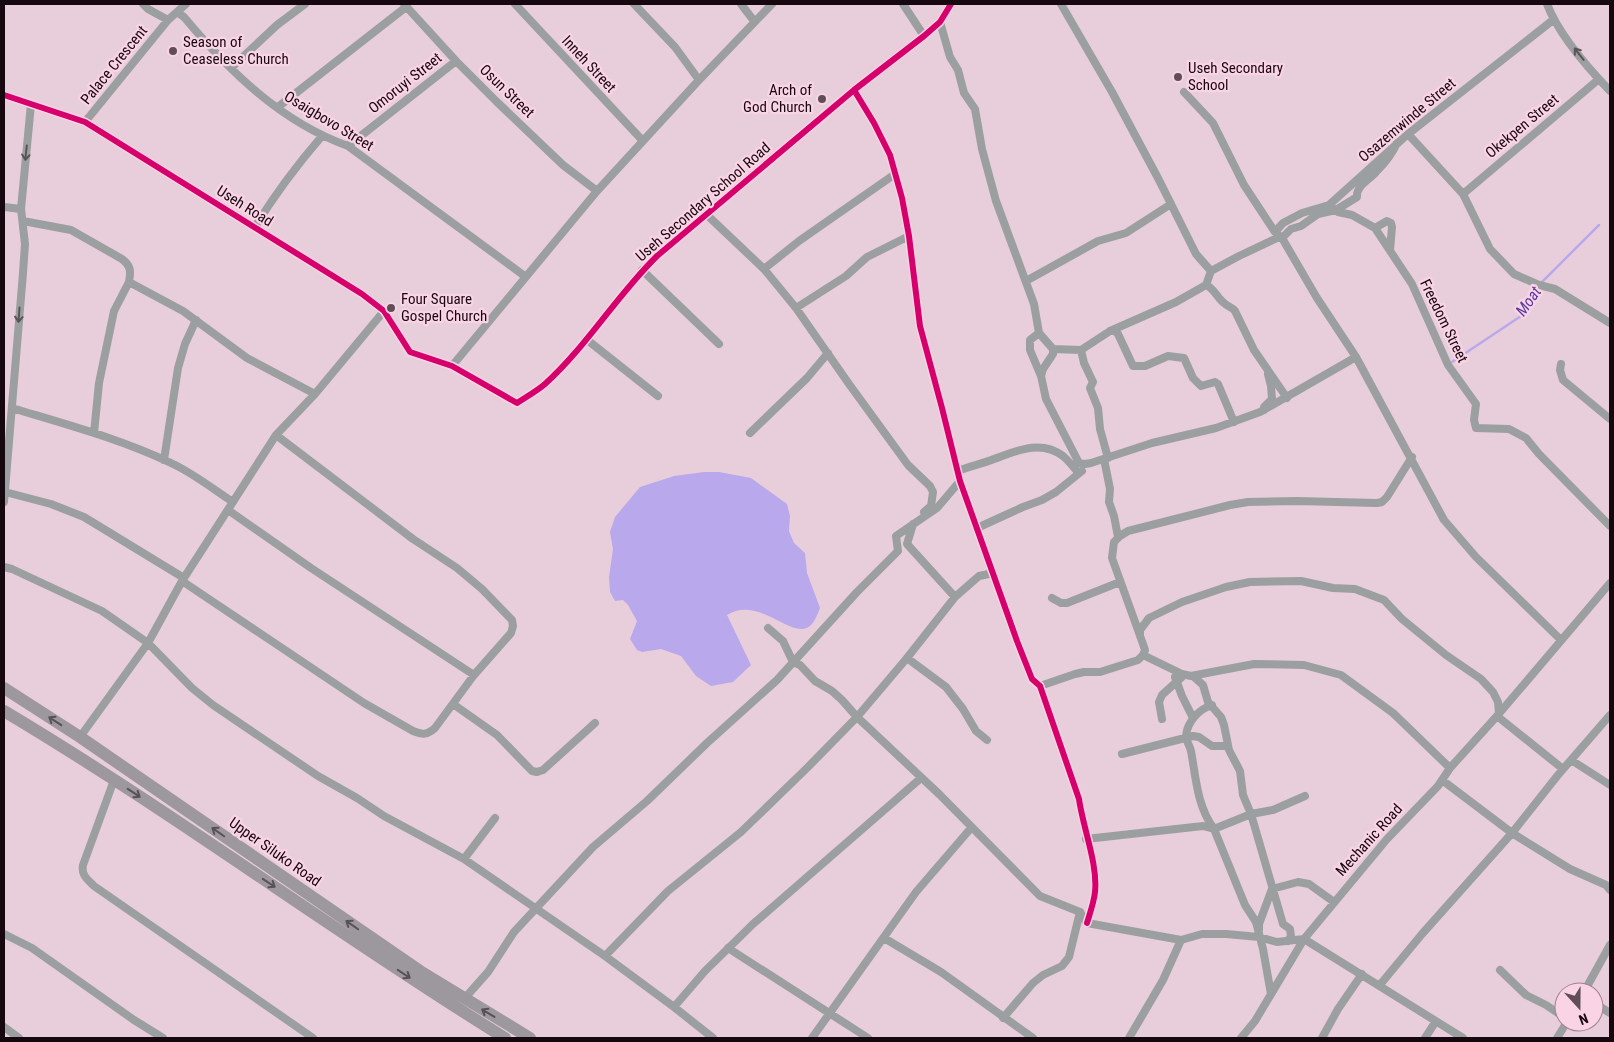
<svg xmlns="http://www.w3.org/2000/svg" width="1614" height="1042" viewBox="0 0 1614 1042" font-family="'Roboto Condensed',sans-serif">
<style>
.water{fill:#baa8ec}
.lines{fill:none;stroke-linecap:round;stroke-linejoin:round}
.stream{stroke:#baa8ec;stroke-width:2.5}
.minor{stroke:#9c9f9f;stroke-width:8}
.primary{stroke:#9c989d;stroke-width:12}
.cycleway-casing{stroke:#fad4e5;stroke-width:9}
.cycleway{stroke:#d6006c;stroke-width:6}
.oneway{stroke:#5a5457}
.oneway2{stroke:#5a5056}
.poi-dot{fill:#604d56;stroke:#fad4e5;stroke-width:2}
.labels{text-anchor:middle;stroke-width:4.5;stroke-linejoin:round;paint-order:stroke}
.poi-label{font-size:15px;fill:#17080f;stroke:#fad4e5;text-anchor:start}
.street-label{font-size:15px;fill:#17080f;stroke:#fad4e5}
.water-label{font-size:16px;font-style:italic;fill:#5539a4;stroke:#fad4e5}
</style>
<rect width="100%" height="100%" fill="#e8ceda"/>
<path class="water" d="M704 472H719L751 478 787 504 790 516 789 531 794 543 805 553 807 573 820 608C818 613 815 621 811 625 794 643 759 594 727 615L751 665 733 682 711 686 696 676 681 656 661 649 642 652 637 650 630 639 637 621 628 605 623 600 615 601 610 592 609 577 613 549 610 532 615 517 640 487 674 476Z"/>
<g class="lines">
<path class="stream" d="M1449 364 1521 316 1539 285 1599 225"/>
<path class="minor" d="M143 4 148 9 168 20
M404 4 456 61 496 101 563 165 597 191
M515 4 643 141
M634 4 675 47 699 80
M741 4 754 21
M903 4 924 36
M1061 4 1112 92 1159 180 1196 254 1211 271 1239 256 1277 238H1282L1291 229 1301 226 1318 214 1336 210 1357 197C1356 186 1369 180 1376 172 1384 164 1392 154 1397 143
M1547 4C1558 33 1588 68 1610 91
M177 12 184 17C229 71 281 122 348 146L526 277
M940 22 950 57 958 70 964 93 975 109 982 149 996 201 1034 304 1039 333 1053 349V354L1043 369 1041 376 1046 399 1079 463 1085 464 1091 463 1152 443 1216 428 1260 412 1356 357
M231 68 277 25 305 4
M854 90 874 123 890 155 902 198 909 236 920 326 942 408 960 481 1017 641 1032 679 1040 686 1079 799C1083 828 1098 864 1095 892 1094 902 1090 913 1087 923
M1184 92 1213 123 1244 185 1275 232 1282 238 1317 298 1356 357 1444 520 1476 557 1561 640
M4 95 85 122 362 294 384 311 410 352 452 366 517 403C526 397 537 391 545 384 587 346 617 295 657 256L854 90 924 36 940 22 951 4
M278 107 406 7
M85 122 168 20 186 4
M1408 134 1463 194 1490 249 1514 274 1539 285 1555 289 1610 323
M348 146 456 61
M1463 194 1599 79
M1329 205 1338 212 1352 215 1375 228 1412 284 1448 365 1476 404 1474 420 1476 428 1509 429 1526 438 1539 454 1610 526
M4 207 21 209
M706 214 764 269 796 308 849 384 908 465 930 486 933 492 931 506 924 512
M23 221 71 230 122 259C131 266 131 271 129 282
M255 227C275 194 297 165 322 136
M1375 228 1387 221 1391 223 1392 227 1390 250
M1275 232 1283 223 1302 213 1329 205 1408 134 1553 20
M764 269 799 241 895 174
M642 270 719 344
M1026 281 1098 241 1126 233 1171 204
M1206 285C1214 288 1217 298 1224 303 1228 307 1232 307 1235 311L1254 350 1287 398
M796 308 846 276 867 257 909 236
M1110 331H1115L1118 334 1133 366H1145L1168 356 1184 358 1193 378 1201 386 1215 382 1218 384 1234 422
M1039 333 1030 340V350L1041 376
M586 339 658 396
M1053 349 1081 350 1110 331 1176 302 1206 285 1211 271
M1081 350 1084 363 1093 382 1090 388 1098 408 1100 429 1108 458
M1561 364 1560 370 1563 380 1610 419
M452 366 597 191 699 80 772 4
M12 408C65 424 121 439 171 463 193 473 213 489 233 502
M1264 410V407L1272 399 1271 386 1268 374
M94 433 99 383 114 311 129 282 183 311 247 358 315 394 384 311
M750 433 807 378 828 353
M1104 459 1110 489 1109 502 1114 516 1118 537
M164 460 178 368 185 344 196 320
M958 471C969 466 982 464 994 459 1016 451 1041 439 1063 456 1069 461 1074 468 1079 473
M5 492 51 504 84 517 184 578
M4 502 23 273 25 244 21 209 31 104 27 103
M228 510 311 568 474 675
M913 524 907 544 955 597
M977 528 1023 507 1042 500 1056 492 1082 471
M4 567 12 569 102 611 148 643 192 688 213 705 318 776 357 798 384 816 464 859 605 956 674 1007 713 1038
M182 581 364 703 413 731C423 735 427 735 435 728L474 675 511 633 513 626 512 620 482 589 457 568 413 539 276 435
M1052 598 1061 603H1067L1120 582
M768 628 783 641 793 662 800 665 815 681 832 691 842 700 857 717 939 794 1040 896 1080 912 1087 923 1181 940
M1140 636V630L1149 618 1182 602 1226 587 1250 582 1301 581 1333 588 1355 589 1384 600 1402 619 1446 655 1481 679 1493 692 1498 702 1499 714
M1143 655 1182 674 1191 676 1254 664 1304 665 1341 675 1393 713 1450 768
M907 658 946 687 963 709 976 731 987 740
M1193 676 1203 685 1208 702 1221 717 1224 725 1229 750 1240 771 1243 795 1251 814 1283 924 1290 929 1291 936 1288 941
M1175 677 1182 696 1193 718
M1040 686 1075 674 1084 672H1100L1138 660 1143 655 1145 650 1143 644 1112 558 1114 542 1120 536 1128 531 1230 505 1248 502 1297 501 1377 503 1382 502 1387 497 1412 457
M453 704 497 735 532 771 537 772 543 770 595 723
M1212 705C1199 709 1187 722 1186 736 1186 741 1190 746 1191 751 1196 778 1197 806 1214 829L1245 905 1256 922 1263 949 1271 994
M1497 716 1563 769
M1162 719 1159 702 1162 695 1184 675
M80 737 148 643 182 581 276 435 315 394
M1122 754 1193 736 1199 737 1212 746H1228
M1571 760 1610 785
M114 780 83 865C81 875 87 879 94 886L313 1038
M1442 780 1512 833 1570 869 1606 885 1610 890
M1086 839 1203 826 1214 829 1251 814 1273 810 1305 796
M464 859 495 818
M1259 930V924L1272 889 1298 882 1309 884 1334 902
M4 934 32 948 134 1020 163 1038
M884 938 941 972 1033 1038
M728 948 868 1038
M605 956 668 891 741 832 807 768 857 717 907 658 955 597 979 576 989 574 991 570
M1500 970 1526 995 1546 1005 1564 1017
M1379 986 1422 934 1512 833 1558 775 1610 715
M1584 992 1610 945
M464 999 488 972 514 932 593 847 647 801 707 743 777 680 857 592 898 551 896 536 937 508 960 481
M1594 1003 1610 1013
M674 1007 705 971 753 924 921 778
M1003 1018 1033 983 1043 975 1062 966 1069 957 1080 912
M4 1027 19 1038
M812 1038 916 892 971 828
M1129 1038 1163 980 1181 940 1202 934H1226L1259 937 1277 942 1304 939 1387 839 1438 786 1450 768 1497 716 1610 583
M1241 1038 1255 1021 1304 939 1463 1038
M1322 1038 1338 1009 1362 974
M1425 1038 1436 1021
M1557 1038 1567 1022"/>
<path class="primary" d="M4 688 80 737 420 971 530 1038
M4 711C175 813 335 933 505 1038"/>
<g class="cycleway-casing">
<path id="cycleway" d="M854 90 874 123 890 155 902 198 909 236 920 326 942 408 960 481 1017 641 1032 679 1040 686 1079 799C1083 828 1098 864 1095 892 1094 902 1090 913 1087 923
M4 95 85 122 362 294 384 311 410 352 452 366 517 403C526 397 537 391 545 384 587 346 617 295 657 256L854 90 924 36 940 22 951 4"/>
</g>
<use href="#cycleway" class="cycleway"/>
</g>
<defs><path id="oneway-shaft" d="M-6 0H5M1.5-3L5.5 0L1.5 3" fill="none" stroke-width="1.6" stroke-linecap="round" stroke-linejoin="round" transform="scale(1.25)"/></defs>
<g class="oneway">
<use href="#oneway-shaft" transform="translate(1579 54) rotate(-128)"/>
<use href="#oneway-shaft" transform="translate(26 153) rotate(96)"/>
<use href="#oneway-shaft" transform="translate(19 315) rotate(94)"/>
</g>
<g class="oneway2">
<use href="#oneway-shaft" transform="translate(55 721) rotate(-147)"/>
<use href="#oneway-shaft" transform="translate(134 793) rotate(33)"/>
<use href="#oneway-shaft" transform="translate(218 832) rotate(-145)"/>
<use href="#oneway-shaft" transform="translate(269 883) rotate(34)"/>
<use href="#oneway-shaft" transform="translate(352 925) rotate(-145)"/>
<use href="#oneway-shaft" transform="translate(404 974) rotate(34)"/>
<use href="#oneway-shaft" transform="translate(488 1013) rotate(-149)"/>
</g>
<g class="poi-dot">
<circle cx="173" cy="51" r="5"/>
<circle cx="1178" cy="77" r="5"/>
<circle cx="822" cy="99" r="5"/>
<circle cx="391" cy="308" r="5"/>
</g>
<g class="labels">
<g class="poi-label">
<text x="183" y="47">Season of<tspan x="183" dy="17">Ceaseless Church</tspan></text>
<text x="1188" y="73">Useh Secondary<tspan x="1188" dy="17">School</tspan></text>
<text x="812" y="95" text-anchor="end">Arch of<tspan x="812" dy="17">God Church</tspan></text>
<text x="401" y="304">Four Square<tspan x="401" dy="17">Gospel Church</tspan></text>
</g>
<g class="street-label">
<text transform="translate(589 64) rotate(47)" y="5">Inneh Street</text>
<text transform="translate(114 65) rotate(-51)" y="5">Palace Crescent</text>
<text transform="translate(405 83) rotate(-38)" y="5">Omoruyi Street</text>
<text transform="translate(507 91) rotate(44)" y="5">Osun Street</text>
<text transform="translate(1407 120) rotate(-40)" y="5">Osazemwinde Street</text>
<text transform="translate(329 121) rotate(31)" y="5">Osaigbovo Street</text>
<text transform="translate(1522 126) rotate(-40)" y="5">Okekpen Street</text>
<text transform="translate(703 202) rotate(-41)" y="5">Useh Secondary School Road</text>
<text transform="translate(245 206) rotate(32)" y="5">Useh Road</text>
<text transform="translate(1444 321) rotate(64)" y="5">Freedom Street</text>
<text transform="translate(1369 840) rotate(-48)" y="5">Mechanic Road</text>
<text transform="translate(275 852) rotate(35)" y="5">Upper Siluko Road</text>
</g>
<g class="water-label">
<text transform="translate(1528 301) rotate(-55)" y="6">Moat</text>
</g>
</g>
<rect width="1614" height="1042" fill="none" stroke="#17080f" stroke-width="10"/>
<g transform="translate(1579 1007) rotate(159)"><circle r="24" fill="#fad4e5" stroke="#9f828f"/>
<path d="M0-4L9 19L0 12L-9 19Z" fill="#604d56"/>
<text y="-8" font-size="14" font-weight="bold" text-anchor="middle" fill="#17080f">N</text>
</g>
</svg>
